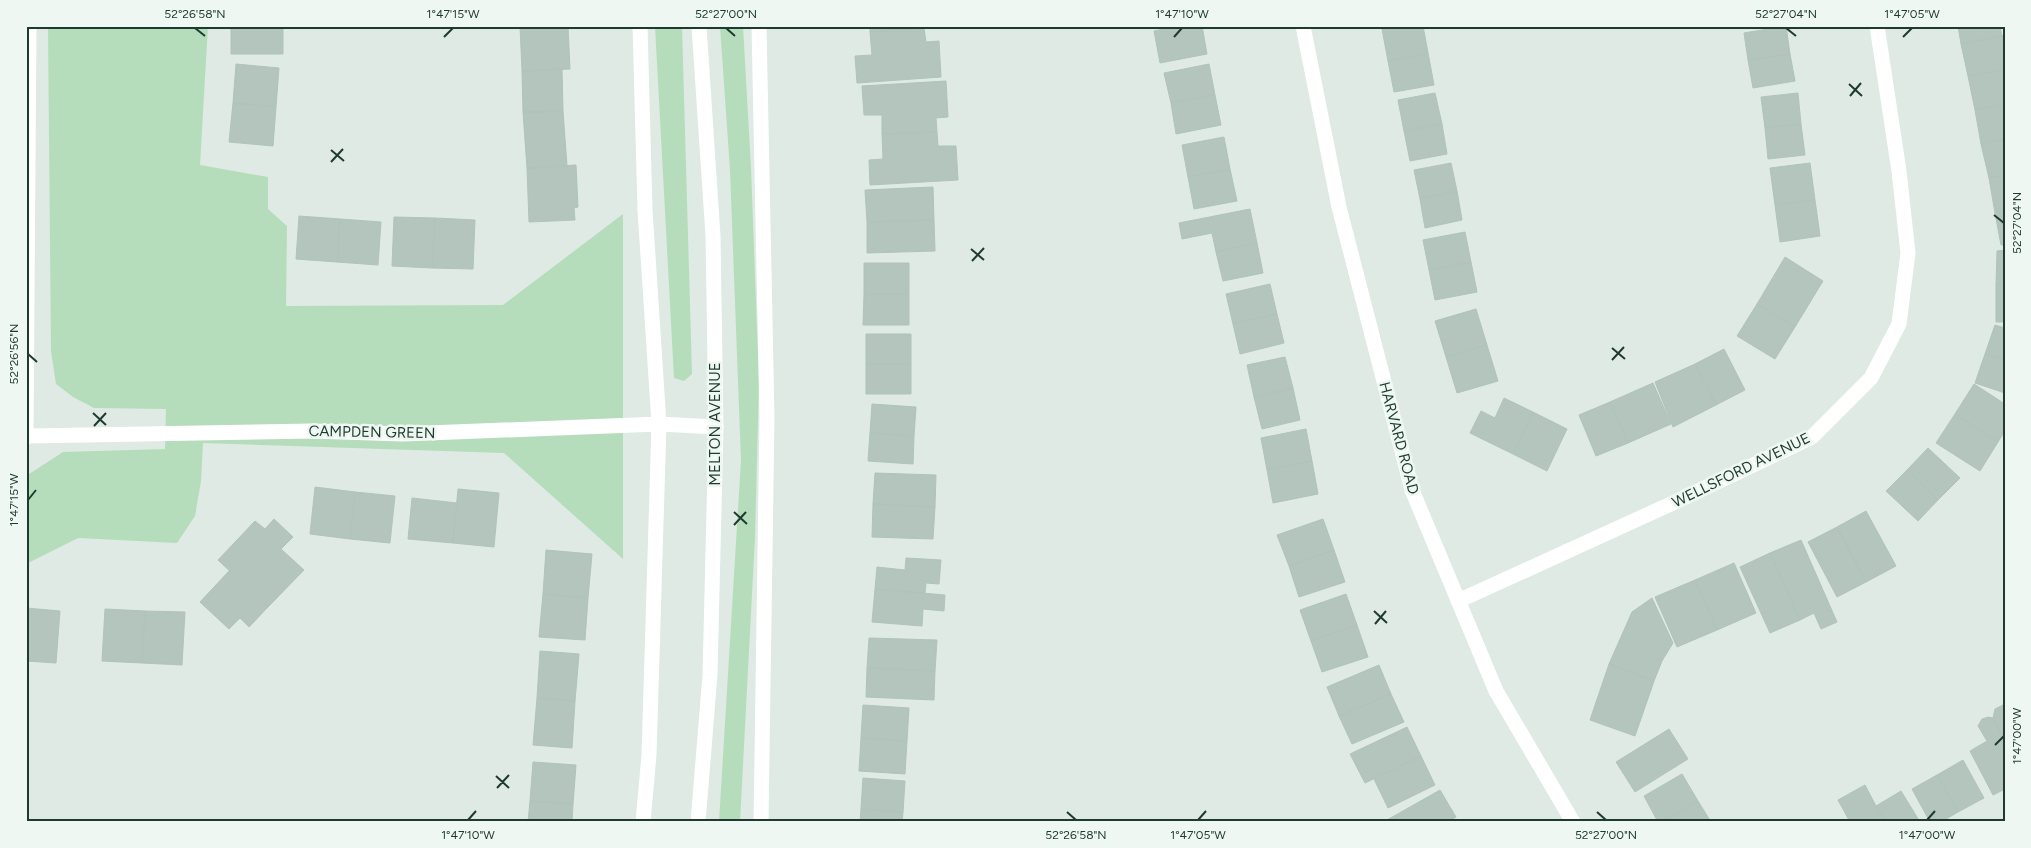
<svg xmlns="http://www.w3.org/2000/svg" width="2031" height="848" viewBox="0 0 2031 848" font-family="Figtree,sans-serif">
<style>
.green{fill:#b5ddbb}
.building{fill:#b3c5bc;stroke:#b0c4ba}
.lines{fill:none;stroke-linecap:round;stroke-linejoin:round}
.minor{stroke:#fff;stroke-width:15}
.tertiary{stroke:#fff;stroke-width:15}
.ticks{fill:none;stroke:#1f3b30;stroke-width:2}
.labels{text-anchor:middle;stroke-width:5;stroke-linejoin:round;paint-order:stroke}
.street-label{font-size:15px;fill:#1f3b30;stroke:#eef7f2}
.neatline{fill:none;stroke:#1f3b30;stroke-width:2}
.ticks-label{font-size:12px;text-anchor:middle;fill:#1f3b30}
</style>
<rect width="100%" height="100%" fill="#deeae3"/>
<path class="green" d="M48 26H208L200 165 268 177V209L287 226 286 306 503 305 623 214V559L504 453 203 443 201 481 195 516 177 543 78 538 26 564V476L63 452 165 449 166 409 94 408 73 397 56 384 51 351Z
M655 26H682L692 374 684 381 674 378Z
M720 26H743L751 168 759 383 755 537 740 822H719L741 460 730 170Z"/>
<path class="building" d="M231 26H283V54H231Z
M520 26H568L570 69 522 71Z
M870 26H924V28L870 32Z
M1178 26H1202L1207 54 1160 63 1154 31Z
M1397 26H1423L1428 53 1388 61 1382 29Z
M1786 26 1790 54 1748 60 1744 33Z
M1958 26H2000L2002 36 1961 44Z
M924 28 926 42 939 41 941 77 857 83 855 56 872 55 870 32Z
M2005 35V69L1968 76 1961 44Z
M1428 53 1434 85 1394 92 1388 61Z
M1790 54 1795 81 1753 88 1748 60Z
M236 64 279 68 276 107 233 103Z
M1209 64 1215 95 1171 103 1164 73Z
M562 69 563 111 523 112 522 71Z
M2005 69V104L1975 110 1968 76Z
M946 81 948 117 936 118 937 132 882 134V115H864L862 86Z
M1435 93 1442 124 1404 131 1398 100Z
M1798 93 1801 124 1765 128 1761 97Z
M1215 95 1221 125 1176 134 1171 103Z
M233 103 276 107 273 146 229 142Z
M2005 104V139L1981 144 1975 110Z
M563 111 567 166 527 168 523 112Z
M1442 124 1447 154 1410 161 1404 131Z
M1801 124 1805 155 1768 159 1765 128Z
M937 132 938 146H956L958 180 870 185 869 160 883 159 882 134Z
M1224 137 1230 169 1188 177 1182 145Z
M2005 139V175L1989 178 1981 144Z
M1451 163 1457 191 1420 199 1414 170Z
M1810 163 1815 200 1775 205 1770 168Z
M576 165 578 207 574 208 575 220 529 222 527 168Z
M1230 169 1237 201 1194 209 1188 177Z
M2005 175V211L1995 213 1989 178Z
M933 187 934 220 867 222 865 190Z
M1457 191 1462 220 1425 228 1420 199Z
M1815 200 1820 236 1780 242 1775 205Z
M1250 209 1257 243 1216 252 1212 233 1182 239 1179 223Z
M2005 211V245H2001L1995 213Z
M299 216 340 219 337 262 296 259Z
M394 217 435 218 432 268 392 266Z
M435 218 475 220 473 269 432 268Z
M340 219 381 222 378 265 337 262Z
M934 220 935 251 867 253V222Z
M1465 232 1471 262 1429 270 1423 240Z
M1257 243 1263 273 1223 281 1216 252Z
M2005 250V284H1996L1997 251Z
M1785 257 1823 281 1795 327 1757 304Z
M1471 262 1477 292 1435 300 1429 270Z
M864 263H909V294H864Z
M1270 284 1277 314 1233 324 1226 294Z
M1996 284H2005V322H1996Z
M864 294H909V325H863Z
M1757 304 1795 327 1775 359 1737 336Z
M1476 309 1487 345 1446 357 1435 321Z
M1277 314 1284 343 1240 354 1233 324Z
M1995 325 2005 328V360L1985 354Z
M866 334H911V364H866Z
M1487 345 1498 381 1457 393 1446 357Z
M1724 349 1745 390 1716 405 1695 364Z
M1985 354 2005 360V393L1975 383Z
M1285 357 1293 388 1254 397 1247 365Z
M866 364H911V394H866Z
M1695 364 1716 405 1673 427 1655 382Z
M1653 383 1671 424 1628 443 1610 402Z
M1974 384 2005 404V431L1998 442 1955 414Z
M1293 388 1300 420 1262 429 1254 397Z
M1504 398 1533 412 1513 454 1470 433 1481 411 1495 418Z
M1610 402 1628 443 1596 456 1579 415Z
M872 404 916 407 914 436 870 433Z
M1533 412 1567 429 1547 471 1513 454Z
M1955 414 1998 442 1980 471 1936 443Z
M1306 429 1312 461 1267 470 1261 438Z
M870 433 914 436 913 464 868 461Z
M1928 448 1960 478 1938 500 1907 470Z
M1312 461 1318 494 1273 503 1267 470Z
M1907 470 1938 500 1918 521 1886 491Z
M875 473 936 475 935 507 873 504Z
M315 487 355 492 350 539 310 534Z
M458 489 499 493 494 547 453 543Z
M355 492 395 496 390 543 350 539Z
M412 498 457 503 453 543 408 539Z
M873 504 935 507 933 539 872 537Z
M1866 511 1896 566 1866 582 1837 527Z
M274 519 293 537 281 549 304 570 268 607 218 560 255 521 265 529Z
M1323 519 1334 550 1289 566 1277 535Z
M1837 527 1866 582 1837 597 1808 542Z
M1801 540 1837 622 1821 629 1814 613 1800 620 1770 553Z
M546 550 592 554 588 598 543 594Z
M1334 550 1345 582 1299 597 1289 566Z
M1770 553 1800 620 1770 633 1740 567Z
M906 558 941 560 939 584 926 583 925 593 875 589 877 567 905 570Z
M1734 563 1756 613 1717 630 1695 580Z
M229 571 268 607 249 627 240 618 229 629 200 602Z
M1695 580 1717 630 1677 647 1655 597Z
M875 589 945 595 944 611 923 609 922 626 872 622Z
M543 594 588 598 585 640 539 637Z
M1346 594 1357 625 1311 641 1300 610Z
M1652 598 1673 643 1662 661 1654 681 1609 664 1632 612Z
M26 608 60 611 56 663 26 661Z
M105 609 145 611 142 663 102 661Z
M145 611 185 612 182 665 142 663Z
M1357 625 1368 657 1322 672 1311 641Z
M869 638 937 640 935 671 867 668Z
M540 651 579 654 575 701 537 698Z
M1609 664 1654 681 1635 736 1590 720Z
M1379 665 1391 694 1339 716 1327 687Z
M867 668 935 671 934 700 866 697Z
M1391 694 1404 722 1352 744 1339 716Z
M537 698 575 701 572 748 533 745Z
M863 705 909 708 907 741 861 738Z
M2003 705 2005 706V740L1993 718 1995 709Z
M1988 717 1993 718 2005 740V789L1993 795 1970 751 1987 741 1978 726 1982 719Z
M1407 727 1421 756 1365 783 1350 754Z
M1669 729 1688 759 1635 792 1616 762Z
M861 738 907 741 905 774 859 771Z
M1421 756 1435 785 1388 808 1374 779Z
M1963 760 1984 798 1958 812 1937 775Z
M533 762 576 765 573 804 530 801Z
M1682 774 1698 801 1662 822H1658L1644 796Z
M1937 775 1958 812 1941 822H1930L1912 789Z
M863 778 905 781 903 812 861 809Z
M1865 785 1876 806 1886 822H1850L1838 800Z
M1440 790 1456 817 1448 822H1388L1387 820Z
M1901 791 1920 822H1886L1876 806Z
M530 801 573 804 572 822H528Z
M1698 801 1711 822H1662Z
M861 809 903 812 902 822H860Z"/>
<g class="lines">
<path class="minor" d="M640 26 645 210 659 424 649 755 643 822
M759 26 767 418 761 822
M1303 26 1339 207 1412 490 1496 691 1573 822
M28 436 312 431 403 434 659 424 716 427
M26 438 29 26
M1458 601 1673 503 1812 437 1871 378 1899 324 1908 253 1899 171 1877 26"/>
<path class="tertiary" d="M698 822 710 675 716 427 713 236 699 26"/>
</g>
<path class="ticks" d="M195 28 205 36M726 28 735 36M1786 28 1796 36M444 37 453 28M1174 37 1182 28M1903 37 1912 28M1849 84 1862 96M1850 96 1861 83M331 150 344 161M331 162 343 149M1994 215 2004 223M971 249 984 260M972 261 984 248M1612 348 1625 359M28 354 37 362M1612 360 1624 347M93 413 106 425M94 426 106 413M28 500 36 490M734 512 747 524M734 525 746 512M1374 611 1387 623M1375 624 1386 611M1995 745 2004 736M496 776 509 788M497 788 509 775M1067 812 1076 820M1597 812 1606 820M468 820 476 811M1198 820 1206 811M1927 820 1935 811"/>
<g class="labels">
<g class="street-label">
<text transform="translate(715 424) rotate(-90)" y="5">MELTON AVENUE</text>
<text transform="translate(372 432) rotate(1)" y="5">CAMPDEN GREEN</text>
<text transform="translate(1399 438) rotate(75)" y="5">HARVARD ROAD</text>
<text transform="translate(1741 470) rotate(-26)" y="5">WELLSFORD AVENUE</text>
</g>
</g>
<rect width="2031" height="848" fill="none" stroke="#eef7f2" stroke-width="55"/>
<rect x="28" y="28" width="1976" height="792" class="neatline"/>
<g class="ticks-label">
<text x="195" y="18">52°26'58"N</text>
<text x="453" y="18">1°47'15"W</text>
<text x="726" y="18">52°27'00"N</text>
<text x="1182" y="18">1°47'10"W</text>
<text x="1786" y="18">52°27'04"N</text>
<text x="1912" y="18">1°47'05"W</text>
<text transform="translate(2017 223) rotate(-90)" y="4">52°27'04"N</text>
<text transform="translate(14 354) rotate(-90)" y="4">52°26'56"N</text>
<text transform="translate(14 500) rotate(-90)" y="4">1°47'15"W</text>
<text transform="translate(2017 736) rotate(-90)" y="4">1°47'00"W</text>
<text x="468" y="839">1°47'10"W</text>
<text x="1076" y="839">52°26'58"N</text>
<text x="1198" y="839">1°47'05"W</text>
<text x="1606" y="839">52°27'00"N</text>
<text x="1927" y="839">1°47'00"W</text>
</g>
</svg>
